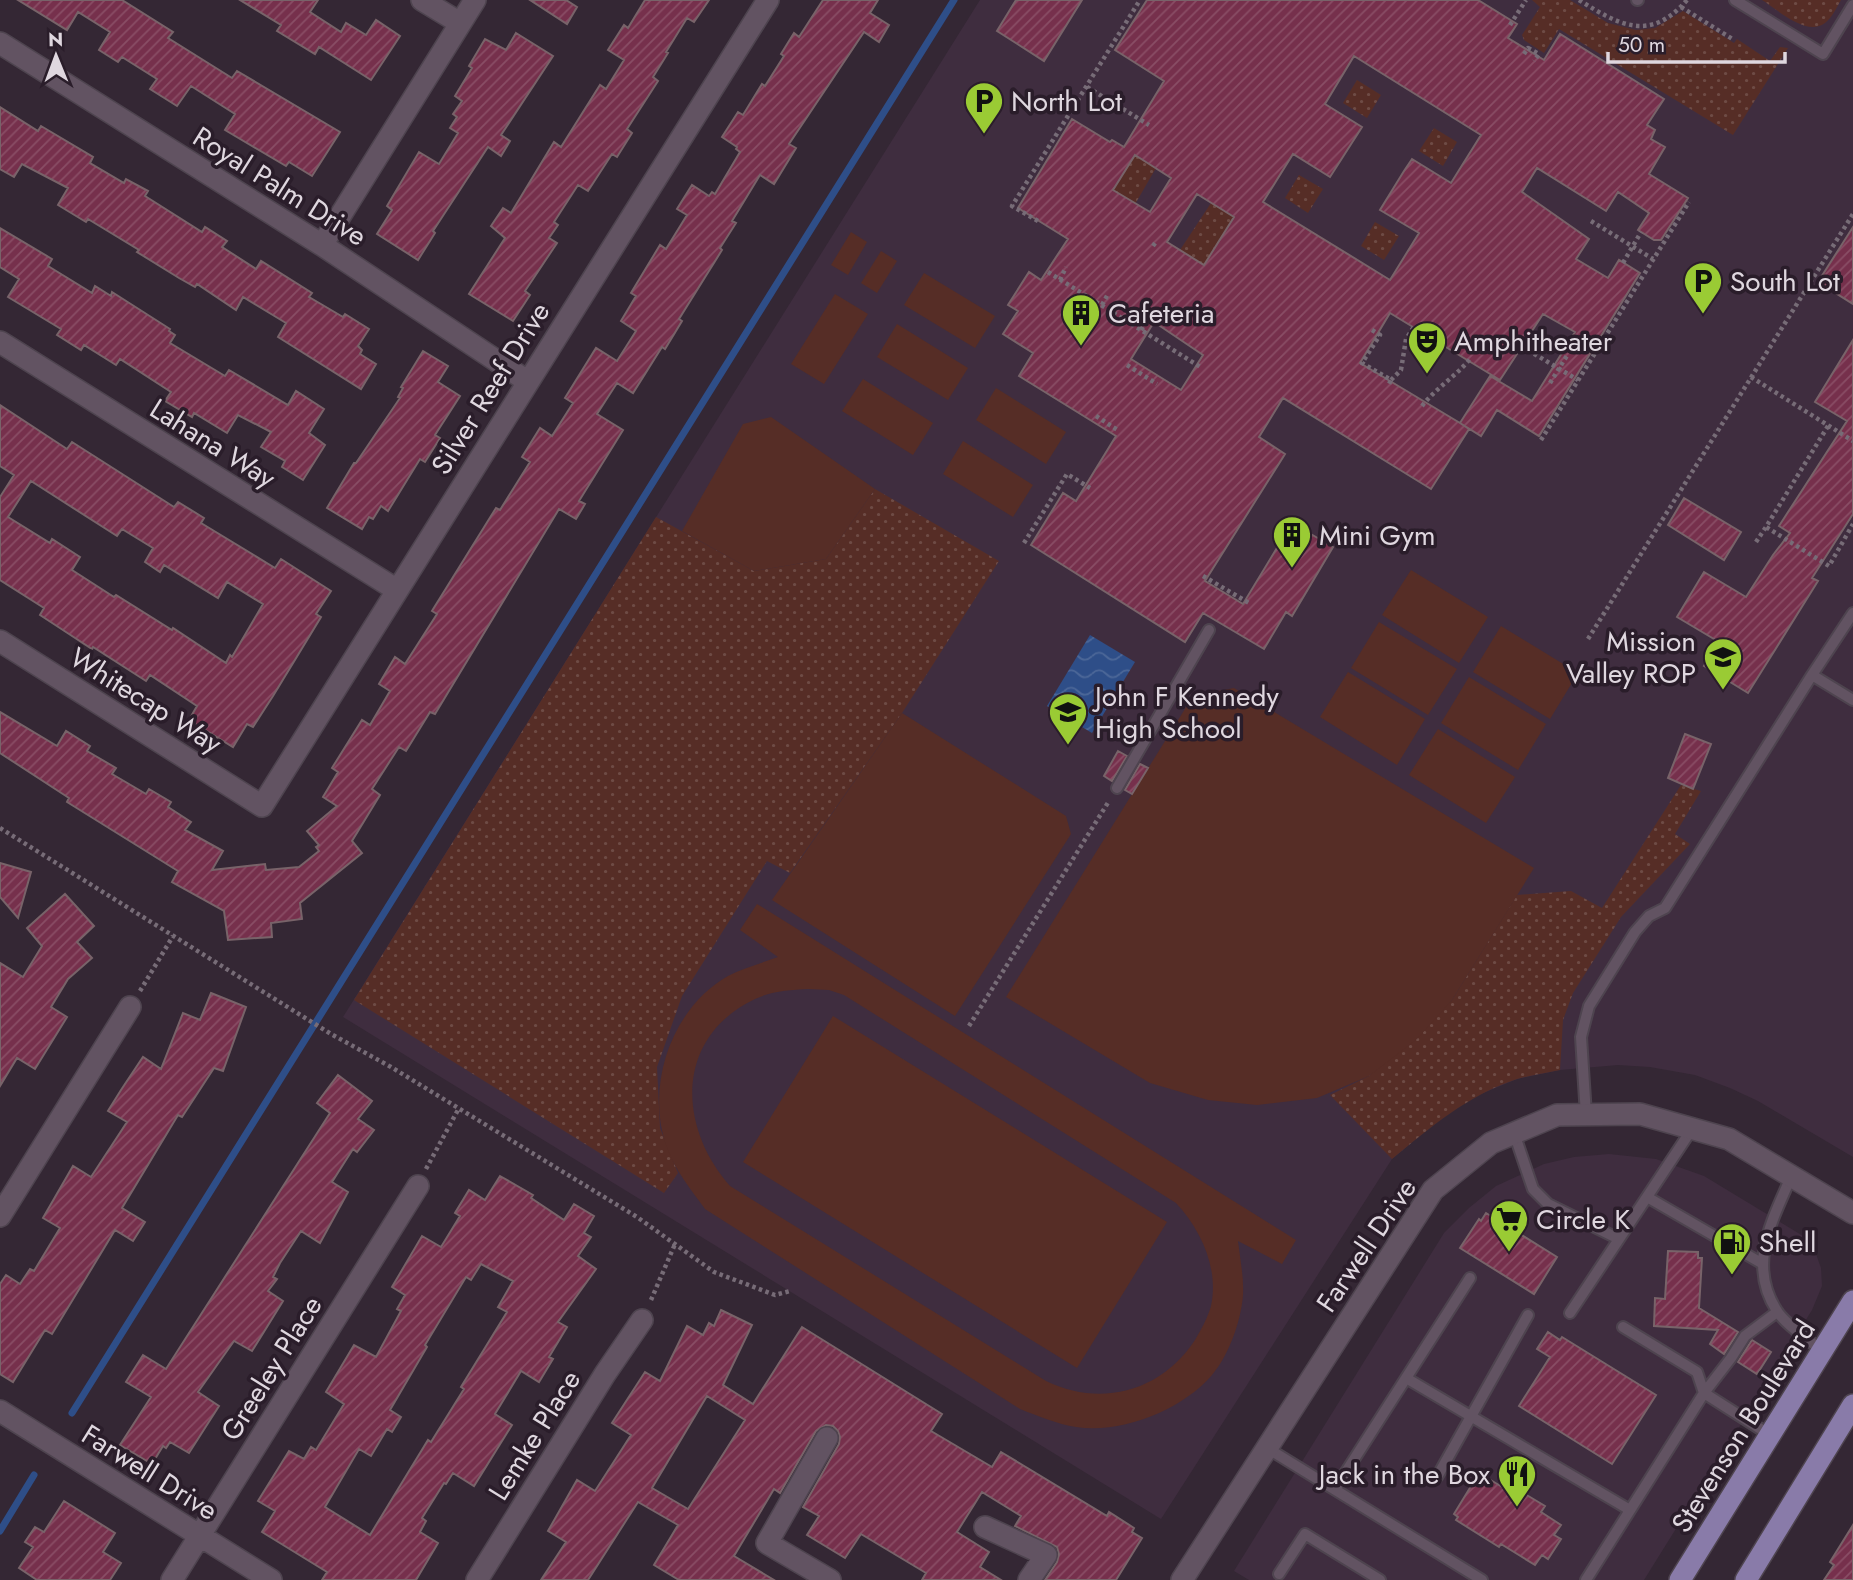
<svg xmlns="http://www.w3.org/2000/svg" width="1853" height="1580" viewBox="0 0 1853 1580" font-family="Jost,sans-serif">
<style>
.built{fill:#3f2d3f}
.grass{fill:url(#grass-dots)}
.pitch{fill:#562d26;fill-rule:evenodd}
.water{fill:url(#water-waves)}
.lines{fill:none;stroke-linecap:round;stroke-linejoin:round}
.stream{stroke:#2e4e88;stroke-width:7}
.building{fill:url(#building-hatch);stroke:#786369;stroke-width:2;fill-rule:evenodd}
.lane-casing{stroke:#4e444f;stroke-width:14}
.street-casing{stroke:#4e444f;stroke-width:24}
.secondary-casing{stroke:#4e444f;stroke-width:24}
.primary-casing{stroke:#4e444f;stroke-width:24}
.path{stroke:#776c77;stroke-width:4.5;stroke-dasharray:3.5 3.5;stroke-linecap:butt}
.lane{stroke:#625362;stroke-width:10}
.street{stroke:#625362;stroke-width:21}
.secondary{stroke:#625362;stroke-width:21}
.primary{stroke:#897ba9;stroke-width:21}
.labels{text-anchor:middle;stroke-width:7;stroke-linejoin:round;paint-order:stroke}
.poi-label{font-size:28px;fill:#dfd7df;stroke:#2a1d2a;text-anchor:start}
.street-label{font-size:28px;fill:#dfd7df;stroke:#2a1d2a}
</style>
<defs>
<pattern id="grass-dots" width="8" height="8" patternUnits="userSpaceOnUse" patternTransform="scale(1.75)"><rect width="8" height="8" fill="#562d26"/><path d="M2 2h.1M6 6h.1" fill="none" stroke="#6e4b45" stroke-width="1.8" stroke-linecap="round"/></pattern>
<pattern id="water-waves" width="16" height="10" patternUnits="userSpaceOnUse" patternTransform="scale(1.75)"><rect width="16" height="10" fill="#2e4e88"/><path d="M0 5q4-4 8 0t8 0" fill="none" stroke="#4c6798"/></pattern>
<pattern id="building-hatch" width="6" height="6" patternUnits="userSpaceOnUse" patternTransform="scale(1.75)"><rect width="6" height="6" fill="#76304c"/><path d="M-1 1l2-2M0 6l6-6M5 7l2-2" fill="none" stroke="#894d65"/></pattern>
</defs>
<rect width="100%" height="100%" fill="#342734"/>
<path class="built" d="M980 0H1853V1157L1758 1101 1730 1088 1695 1075 1650 1067 1618 1065 1560 1070 1517 1079 1476 1096 1441 1118 1392 1159 1161 1519 343 1017Z
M1609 1154 1656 1159 1704 1176 1803 1236 1816 1254 1821 1268 1822 1286 1812 1310 1644 1580H1249L1234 1571 1444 1233 1469 1208 1496 1186 1544 1164 1574 1157Z"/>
<path class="grass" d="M1532 0H1570L1608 23 1636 30 1655 28 1683 11 1734 43 1737 39 1770 61 1780 47 1788 48 1733 135 1559 29 1544 53 1524 40 1522 35 1540 7Z
M1762 0H1841C1837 7 1832 18 1825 23 1807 37 1778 10 1762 0Z
M1357 80 1381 95 1367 118 1343 103Z
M1434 128 1457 142 1443 166 1419 151Z
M1135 155 1156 168 1127 218 1105 204Z
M1299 175 1323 189 1308 213 1285 198Z
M1211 203 1234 217 1204 265 1180 250Z
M1375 222 1399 236 1384 260 1361 246Z
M875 489 999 561 902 713 790 873 767 861 682 996 657 1067 660 1128 678 1173 664 1193 354 1000 656 517 754 571 826 559Z
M1681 785 1701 791 1675 834 1690 844 1621 917 1573 993 1563 1020 1560 1070C1546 1073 1531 1075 1517 1079 1468 1095 1431 1127 1392 1159L1330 1095 1369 1076 1452 1000 1517 895 1571 891 1602 908Z"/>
<path class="pitch" d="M851 232 867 242 848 275 831 265Z
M881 251 897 261 877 293 861 283Z
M924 273 995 316 975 348 904 305Z
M835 294 868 314 824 384 791 364Z
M897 324 968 368 948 400 877 357Z
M863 379 933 423 913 455 842 411Z
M996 388 1066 432 1046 464 976 420Z
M771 417 875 489 826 559 754 571 682 531 743 424Z
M963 441 1033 485 1013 517 943 474Z
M1411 570 1488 617 1459 663 1382 615Z
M1379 622 1457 669 1428 715 1351 668Z
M1501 626 1578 673 1550 719 1473 672Z
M1348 672 1425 719 1397 765 1320 717Z
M1469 677 1546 724 1518 770 1441 723Z
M1234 688 1534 868 1452 1000 1417 1039 1369 1076 1317 1098 1257 1105 1208 1100 1150 1083 1006 997 1193 696Z
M902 713 1066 816 1071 834 955 1016 772 900Z
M1438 729 1515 777 1486 823 1409 775Z
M757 904 1296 1240 1282 1264 1238 1241C1240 1259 1244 1277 1243 1295 1241 1321 1229 1355 1212 1375 1182 1410 1122 1434 1076 1427 1057 1424 1038 1416 1020 1409L705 1209C691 1190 676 1171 668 1150 644 1089 670 1009 728 976 743 968 762 963 778 957L740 930ZM808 989 829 990 844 995 1176 1203C1201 1230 1219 1268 1211 1306 1208 1317 1201 1330 1195 1340 1162 1391 1101 1408 1046 1381L730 1186C677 1126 675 1037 755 999 772 991 790 990 808 989Z
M833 1016 1167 1222 1077 1368 743 1162Z"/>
<path class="water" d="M1090 635 1135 662 1092 733 1047 706Z"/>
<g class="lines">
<path class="stream" d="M72 1413 954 0
M0 1531 34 1475"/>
</g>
<path class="building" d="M18 0H122L173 32 168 38 232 78 237 71 340 132 312 176 289 162 286 166 225 130 235 114 191 86 177 106 150 89 157 79 122 57 118 62 99 50 110 32 78 12 67 30Z
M240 0H318L310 12 341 32 346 23 366 35 376 20 400 36 371 80 319 47 315 54 277 31 281 25Z
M530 0H566L577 7 567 24Z
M645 0H709L694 22 687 18 666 52 668 53 653 77 658 81 627 129 632 133 617 157 612 154 588 191 578 185 554 222 558 225 549 238 557 243 525 291 530 295 513 321 469 294 505 238 491 226 503 208 511 213 554 142 561 147 600 85 606 89 624 60 608 50 624 25 628 28Z
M823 0H878L870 13 889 25 879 42 864 32 789 144 796 148 774 184 760 175 732 221 736 223 720 248 722 250 679 319 682 321 665 349 662 347 633 393 617 383 597 414 623 430 579 501 585 504 576 519 559 509 435 714 430 712 406 751 399 747 372 789 380 795 352 841 362 853 300 903 302 919 271 923 272 937 228 940 224 911 172 882 178 871 67 802 69 798 0 753V712L57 746 66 731 90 746 87 751 116 768 112 774 146 794 149 789 171 802 168 807 191 822 185 830 223 851 212 870 265 864 266 870 299 867 319 851 316 847 319 845 307 831 337 806 323 797 338 772 332 768 362 720 370 725 390 691 379 684 395 657 405 664 437 614 432 611 496 508 500 510 530 462 522 457 540 428 552 436 573 403 565 398 596 348 617 361 636 331 621 321 636 296 631 293 660 245 666 249 687 215 677 209 692 185 709 196 712 192 715 194 740 152 736 149 737 147 722 137 738 112 743 115 762 84 765 86 784 56 781 54 794 33 799 37Z
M1016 0H1082L1044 61 997 31Z
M1147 0H1478L1517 24 1508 38 1544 60 1560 34 1664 99 1647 125 1655 130 1651 139 1665 147 1649 174 1688 198 1661 240H1654L1638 230 1649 213 1618 192 1606 211 1537 168 1522 192 1589 239 1576 259 1608 278 1619 260 1640 273 1539 436 1497 410 1481 436 1460 423 1469 429 1431 489 1283 398 1259 437 1285 454 1205 581 1243 604 1292 523 1333 547 1292 616 1286 612 1264 649 1203 613 1185 642 1031 545 1063 493 1076 501 1116 436 1019 376 1033 353 1003 334 1018 311 1008 305 1029 272 1041 280 1068 239 1018 208 1072 119 1110 142 1112 140 1124 147 1164 81 1115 50ZM1354 56 1481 135 1451 183 1412 159 1404 171 1380 210 1419 233 1390 280 1263 202 1293 154 1330 177 1362 127 1325 104ZM1135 155 1171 178 1150 212 1113 190ZM1197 194 1234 217 1204 265 1167 242ZM1390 313 1500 380 1543 314 1575 332 1532 401 1490 376 1460 423 1360 363ZM1154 322 1203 355 1181 390 1131 359Z
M516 33 553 56 501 135 510 141 501 156 488 147 433 231 435 233 418 260 377 234 392 210 387 206 419 152 439 164 458 133 450 128 457 117 453 114 462 101 455 96 472 68 469 66 485 39 506 50Z
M0 107 38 131 41 126 93 157 90 163 124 183 126 179 148 191 145 196 202 232 205 227 227 241 222 247 256 269 261 261 312 293 309 297 343 317 345 314 369 329 358 346 362 350 360 354 376 364 361 389 278 337 286 323 243 297 236 310 197 284 195 287 179 278 137 252 139 250 88 219 86 222 58 205 68 188 22 164 14 177 0 169Z
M1853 227V304L1818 282Z
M0 228 52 259 48 266 92 293 95 286 111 296 112 292 170 329 169 331 175 335 170 343 225 376 229 370 288 405 296 391 324 409 309 433 325 445 303 480 282 467 285 461 261 447 271 432 238 415 227 433 194 413 192 417 165 401 171 392 120 359 116 365 84 345 81 350 57 335 61 329 8 297 19 279 0 267Z
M1853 340V514L1812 578 1818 581 1748 693 1704 666 1719 642 1677 617 1704 572 1746 597 1773 555 1790 533 1779 526 1847 421 1815 402Z
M423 351 448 366 438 382 460 396 435 435 440 438 425 462 420 459 388 511 381 506 373 519 369 517 362 529 327 508 354 463H356L400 398 398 397 403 388 401 387Z
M0 405 67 449 72 442 174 507 178 502 204 518 201 523 275 568 281 559 331 591 316 614 321 617 273 696 253 727 247 724 233 747 189 720 197 706 150 675 146 681 93 647 92 649 69 634 40 615 44 608 0 580V497L14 475 0 466ZM31 481 117 536 122 529 153 548 145 562 160 572 164 565 218 598 227 582 263 604 232 657 230 655 226 663 173 628 172 630 116 595 114 597 72 570 80 557 52 539 50 543 8 517Z
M1684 498 1741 532 1724 560 1668 525Z
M1685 734 1711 744 1693 789 1668 778Z
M1118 751 1127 756 1112 781 1104 776Z
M1140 764 1148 768 1132 794 1125 790Z
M0 863 31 872 18 918 0 897Z
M65 894 94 926 77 942 92 958 68 979 51 1007 67 1017 35 1069 17 1058 0 1086V963L23 977 42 946 27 928Z
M211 993 246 1007 223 1071 214 1068 182 1117 178 1115 122 1208 145 1222 133 1241 115 1230 52 1334 45 1330 13 1382 0 1374V1284L6 1275 20 1284 30 1269 34 1271 60 1228 43 1218 73 1166 91 1177 127 1122 108 1111 121 1090 143 1057 161 1069 183 1013 200 1020Z
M338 1075 372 1101 358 1119 374 1130 357 1152 353 1149 332 1182 348 1192 320 1243 301 1231 280 1263 273 1277 277 1279 268 1291 283 1301 252 1351 234 1341 198 1392 219 1406 189 1453 170 1442 166 1448 163 1446 152 1464 120 1445 151 1397 126 1382 143 1355 166 1369 330 1113 317 1103Z
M500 1176 533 1195 531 1198 564 1220 574 1204 594 1216 584 1233 591 1237 578 1256 596 1269 558 1322 567 1327 549 1357 553 1359 539 1382 521 1371 495 1414 512 1425 474 1486 453 1473 446 1484 444 1483 422 1518 426 1521 420 1532 438 1543 416 1580H322L327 1572 262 1532 275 1511 258 1501 289 1451 304 1459 311 1447 316 1450 344 1404 326 1392 354 1345 376 1357 401 1311 397 1309 405 1295 392 1287 422 1236 441 1247 460 1216 455 1213 469 1190 485 1200ZM481 1264 513 1281 498 1307 507 1312 461 1387 464 1389 431 1442 428 1440 370 1535 325 1507 359 1449 371 1456 387 1429 392 1432 401 1417 390 1410 427 1347 425 1345 466 1277 471 1280Z
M1486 1213 1557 1257 1534 1294 1460 1248 1479 1219 1481 1221Z
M1668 1251 1698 1252V1258H1702L1699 1308 1738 1332 1724 1354 1710 1344 1718 1330 1654 1326 1655 1298 1665 1299Z
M721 1310 752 1325 723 1385 753 1404 802 1327 942 1414 931 1431 992 1467 1001 1452 1107 1516 1109 1512 1134 1528 1132 1532 1142 1538 1116 1580H1045L1057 1562 1059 1554 1057 1547 1015 1526 1021 1516 982 1492 957 1532 989 1552 980 1567 1001 1580H922L926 1573 861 1534 845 1558 807 1535 819 1516 803 1507 839 1444 840 1437 838 1431 833 1426 826 1425 816 1431 780 1493 774 1489 734 1556 774 1580H679L654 1565 678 1525 638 1502 588 1580H541L566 1542 548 1531 577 1480 595 1491 631 1435 612 1423 645 1372 660 1381 687 1326 703 1335 709 1323 714 1326ZM707 1396 745 1420 688 1509 652 1488Z
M1548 1332 1560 1340 1562 1337 1656 1395 1612 1464 1519 1406 1550 1357 1537 1349Z
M1752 1340 1771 1352 1757 1374 1738 1362Z
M1479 1473 1522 1499 1525 1494 1545 1506 1541 1512 1561 1525 1554 1535 1561 1539 1548 1559 1542 1555 1535 1565 1501 1544 1499 1547 1456 1520 1458 1517 1454 1514Z
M64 1501 115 1533 103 1552 121 1563 110 1580H37L19 1568 33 1547 25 1542 35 1527 44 1532Z
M1853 1525V1580H1824L1834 1565 1830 1562Z"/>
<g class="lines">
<g class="lane-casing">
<path id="lane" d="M1637 0H1638
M1735 0 1823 54 1853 5
M1812 675 1853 613
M1117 788 1209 630
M1586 1115 1581 1037 1589 1006 1635 932 1649 916 1665 908 1812 675 1853 700
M1514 1133 1533 1189 1548 1204 1619 1239
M1791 1177C1772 1221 1747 1265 1777 1311 1785 1324 1809 1340 1822 1351
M1647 1197 1763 1264
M1570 1313 1692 1129
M1623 1327 1697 1372 1704 1393 1770 1435
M1406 1378 1630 1510
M1267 1448 1482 1580
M1437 1477 1528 1315
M1335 1489 1470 1278
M1279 1574 1305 1534 1380 1580
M1586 1580 1704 1393 1731 1358 1745 1336 1777 1312"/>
</g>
<g class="street-casing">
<path id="street" d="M422 0 460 23
M0 43 322 245 527 381
M322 245 475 0
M0 342 397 590
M0 641 262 806 768 0
M0 1216 130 1007
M0 1411 271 1580
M827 1438 767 1543 830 1580
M985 1527 1046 1555 1029 1580
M172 1580 418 1186
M477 1580 605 1374 642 1320"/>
</g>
<g class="secondary-casing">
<path id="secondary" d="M1182 1580 1433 1190 1491 1143 1557 1115 1640 1114 1729 1139 1853 1213"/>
</g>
<g class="primary-casing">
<path id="primary" d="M1680 1580 1853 1301
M1746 1580 1853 1405"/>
</g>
<path class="path" d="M1579 0C1619 25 1650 43 1687 0
M1681 7 1734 40
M1510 25 1526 0
M1524 54 1528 48 1539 54 1534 61
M1087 87 1149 125
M1038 221 1012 206 1140 0
M1591 221 1653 259
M1153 246 1156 242
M1623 263 1641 232
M1048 272 1202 368
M1060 280 1066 267
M1102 305 1108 294
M1141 330 1148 319
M1372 330 1380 335 1362 363 1391 380 1388 386
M1516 343 1578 380
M1127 365 1157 384
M1751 377 1853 441
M1391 380 1401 370 1406 339 1415 325
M1550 383 1568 354
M1422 406C1436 388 1455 377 1470 359
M1096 416 1119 431
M1828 426 1766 527 1829 566 1853 524
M1541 440 1689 202
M1756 542 1766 527
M1024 543 1067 474 1090 488
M1203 576 1249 603
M1588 639 1853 214
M0 828 331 1034 391 1067 637 1217 714 1272 775 1295 790 1291
M140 991 173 936
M969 1026 1109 801
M426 1169 459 1108
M651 1300 675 1244"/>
<use href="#lane" class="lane"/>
<use href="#street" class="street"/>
<use href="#secondary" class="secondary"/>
<use href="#primary" class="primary"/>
</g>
<defs>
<g id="parking-pin" transform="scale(2.0125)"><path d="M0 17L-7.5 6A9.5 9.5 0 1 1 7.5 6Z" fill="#9acb34" stroke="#2a1d2a"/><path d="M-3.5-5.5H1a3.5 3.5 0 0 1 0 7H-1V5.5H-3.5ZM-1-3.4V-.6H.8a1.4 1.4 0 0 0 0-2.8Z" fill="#111"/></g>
<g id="building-pin" transform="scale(2.0125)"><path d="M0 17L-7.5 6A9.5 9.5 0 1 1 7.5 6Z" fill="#9acb34" stroke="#2a1d2a"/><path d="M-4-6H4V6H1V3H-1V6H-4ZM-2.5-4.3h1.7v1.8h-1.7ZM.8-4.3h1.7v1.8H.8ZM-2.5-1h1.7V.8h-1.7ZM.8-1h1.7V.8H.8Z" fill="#111"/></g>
<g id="theatre-pin" transform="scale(2.0125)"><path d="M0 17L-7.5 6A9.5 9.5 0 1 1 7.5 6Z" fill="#9acb34" stroke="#2a1d2a"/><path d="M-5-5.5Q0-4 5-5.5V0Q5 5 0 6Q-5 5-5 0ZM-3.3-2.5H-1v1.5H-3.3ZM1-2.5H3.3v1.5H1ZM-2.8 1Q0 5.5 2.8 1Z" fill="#111"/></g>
<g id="school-pin" transform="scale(2.0125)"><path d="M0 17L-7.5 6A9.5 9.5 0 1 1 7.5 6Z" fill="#9acb34" stroke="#2a1d2a"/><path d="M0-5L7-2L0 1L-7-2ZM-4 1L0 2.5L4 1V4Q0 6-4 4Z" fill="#111"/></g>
<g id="supermarket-pin" transform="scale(2.0125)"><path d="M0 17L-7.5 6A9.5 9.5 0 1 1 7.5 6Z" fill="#9acb34" stroke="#2a1d2a"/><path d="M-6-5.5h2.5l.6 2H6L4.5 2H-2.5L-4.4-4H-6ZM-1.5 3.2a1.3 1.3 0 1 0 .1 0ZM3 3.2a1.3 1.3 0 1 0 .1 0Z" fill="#111"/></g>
<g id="fuel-pin" transform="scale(2.0125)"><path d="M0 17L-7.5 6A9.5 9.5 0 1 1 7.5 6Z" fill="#9acb34" stroke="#2a1d2a"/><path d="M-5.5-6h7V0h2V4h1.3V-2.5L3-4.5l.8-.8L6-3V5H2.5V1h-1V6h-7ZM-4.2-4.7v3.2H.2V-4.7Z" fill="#111"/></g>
<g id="restaurant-pin" transform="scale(2.0125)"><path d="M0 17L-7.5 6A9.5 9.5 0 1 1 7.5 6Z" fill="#9acb34" stroke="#2a1d2a"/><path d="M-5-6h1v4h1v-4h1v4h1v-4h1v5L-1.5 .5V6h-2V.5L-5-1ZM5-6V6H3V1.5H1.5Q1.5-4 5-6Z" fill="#111"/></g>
</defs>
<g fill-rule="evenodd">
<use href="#parking-pin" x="984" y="101"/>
<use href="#parking-pin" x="1703" y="281"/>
<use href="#building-pin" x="1081" y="313"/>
<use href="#theatre-pin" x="1427" y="341"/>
<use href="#building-pin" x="1292" y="535"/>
<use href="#school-pin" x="1723" y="657"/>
<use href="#school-pin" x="1068" y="712"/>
<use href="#supermarket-pin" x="1509" y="1219"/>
<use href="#fuel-pin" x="1732" y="1242"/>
<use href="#restaurant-pin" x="1517" y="1474"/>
</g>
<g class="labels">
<g class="poi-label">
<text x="1011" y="111">North Lot</text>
<text x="1730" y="291">South Lot</text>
<text x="1108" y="323">Cafeteria</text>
<text x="1454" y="351">Amphitheater</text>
<text x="1319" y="545">Mini Gym</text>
<text x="1696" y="651" text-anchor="end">Mission<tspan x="1696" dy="32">Valley ROP</tspan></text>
<text x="1095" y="706">John F Kennedy<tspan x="1095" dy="32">High School</tspan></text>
<text x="1536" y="1229">Circle K</text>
<text x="1759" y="1252">Shell</text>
<text x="1490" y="1484" text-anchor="end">Jack in the Box</text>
</g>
<g class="street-label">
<text transform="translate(280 186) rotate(32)" y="10">Royal Palm Drive</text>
<text transform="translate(490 388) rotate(-58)" y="10">Silver Reef Drive</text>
<text transform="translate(213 443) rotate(32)" y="10">Lahana Way</text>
<text transform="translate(146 700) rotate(32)" y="10">Whitecap Way</text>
<text transform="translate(1366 1245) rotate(-56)" y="10">Farwell Drive</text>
<text transform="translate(271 1368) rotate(-58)" y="10">Greeley Place</text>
<text transform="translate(1743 1426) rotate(-58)" y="10">Stevenson Boulevard</text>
<text transform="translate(534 1435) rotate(-58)" y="10">Lemke Place</text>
<text transform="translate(150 1472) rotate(32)" y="10">Farwell Drive</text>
</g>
</g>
<g transform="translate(56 56) rotate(359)" stroke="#2a1d2a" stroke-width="5" paint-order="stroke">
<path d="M0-5L12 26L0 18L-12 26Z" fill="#dfd7df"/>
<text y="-10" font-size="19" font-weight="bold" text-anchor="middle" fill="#dfd7df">N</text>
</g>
<path d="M1608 52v10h177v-10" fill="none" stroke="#dfd7df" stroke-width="3.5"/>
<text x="1618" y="52" font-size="21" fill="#dfd7df" stroke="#2a1d2a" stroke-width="5" paint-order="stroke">50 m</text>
</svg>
